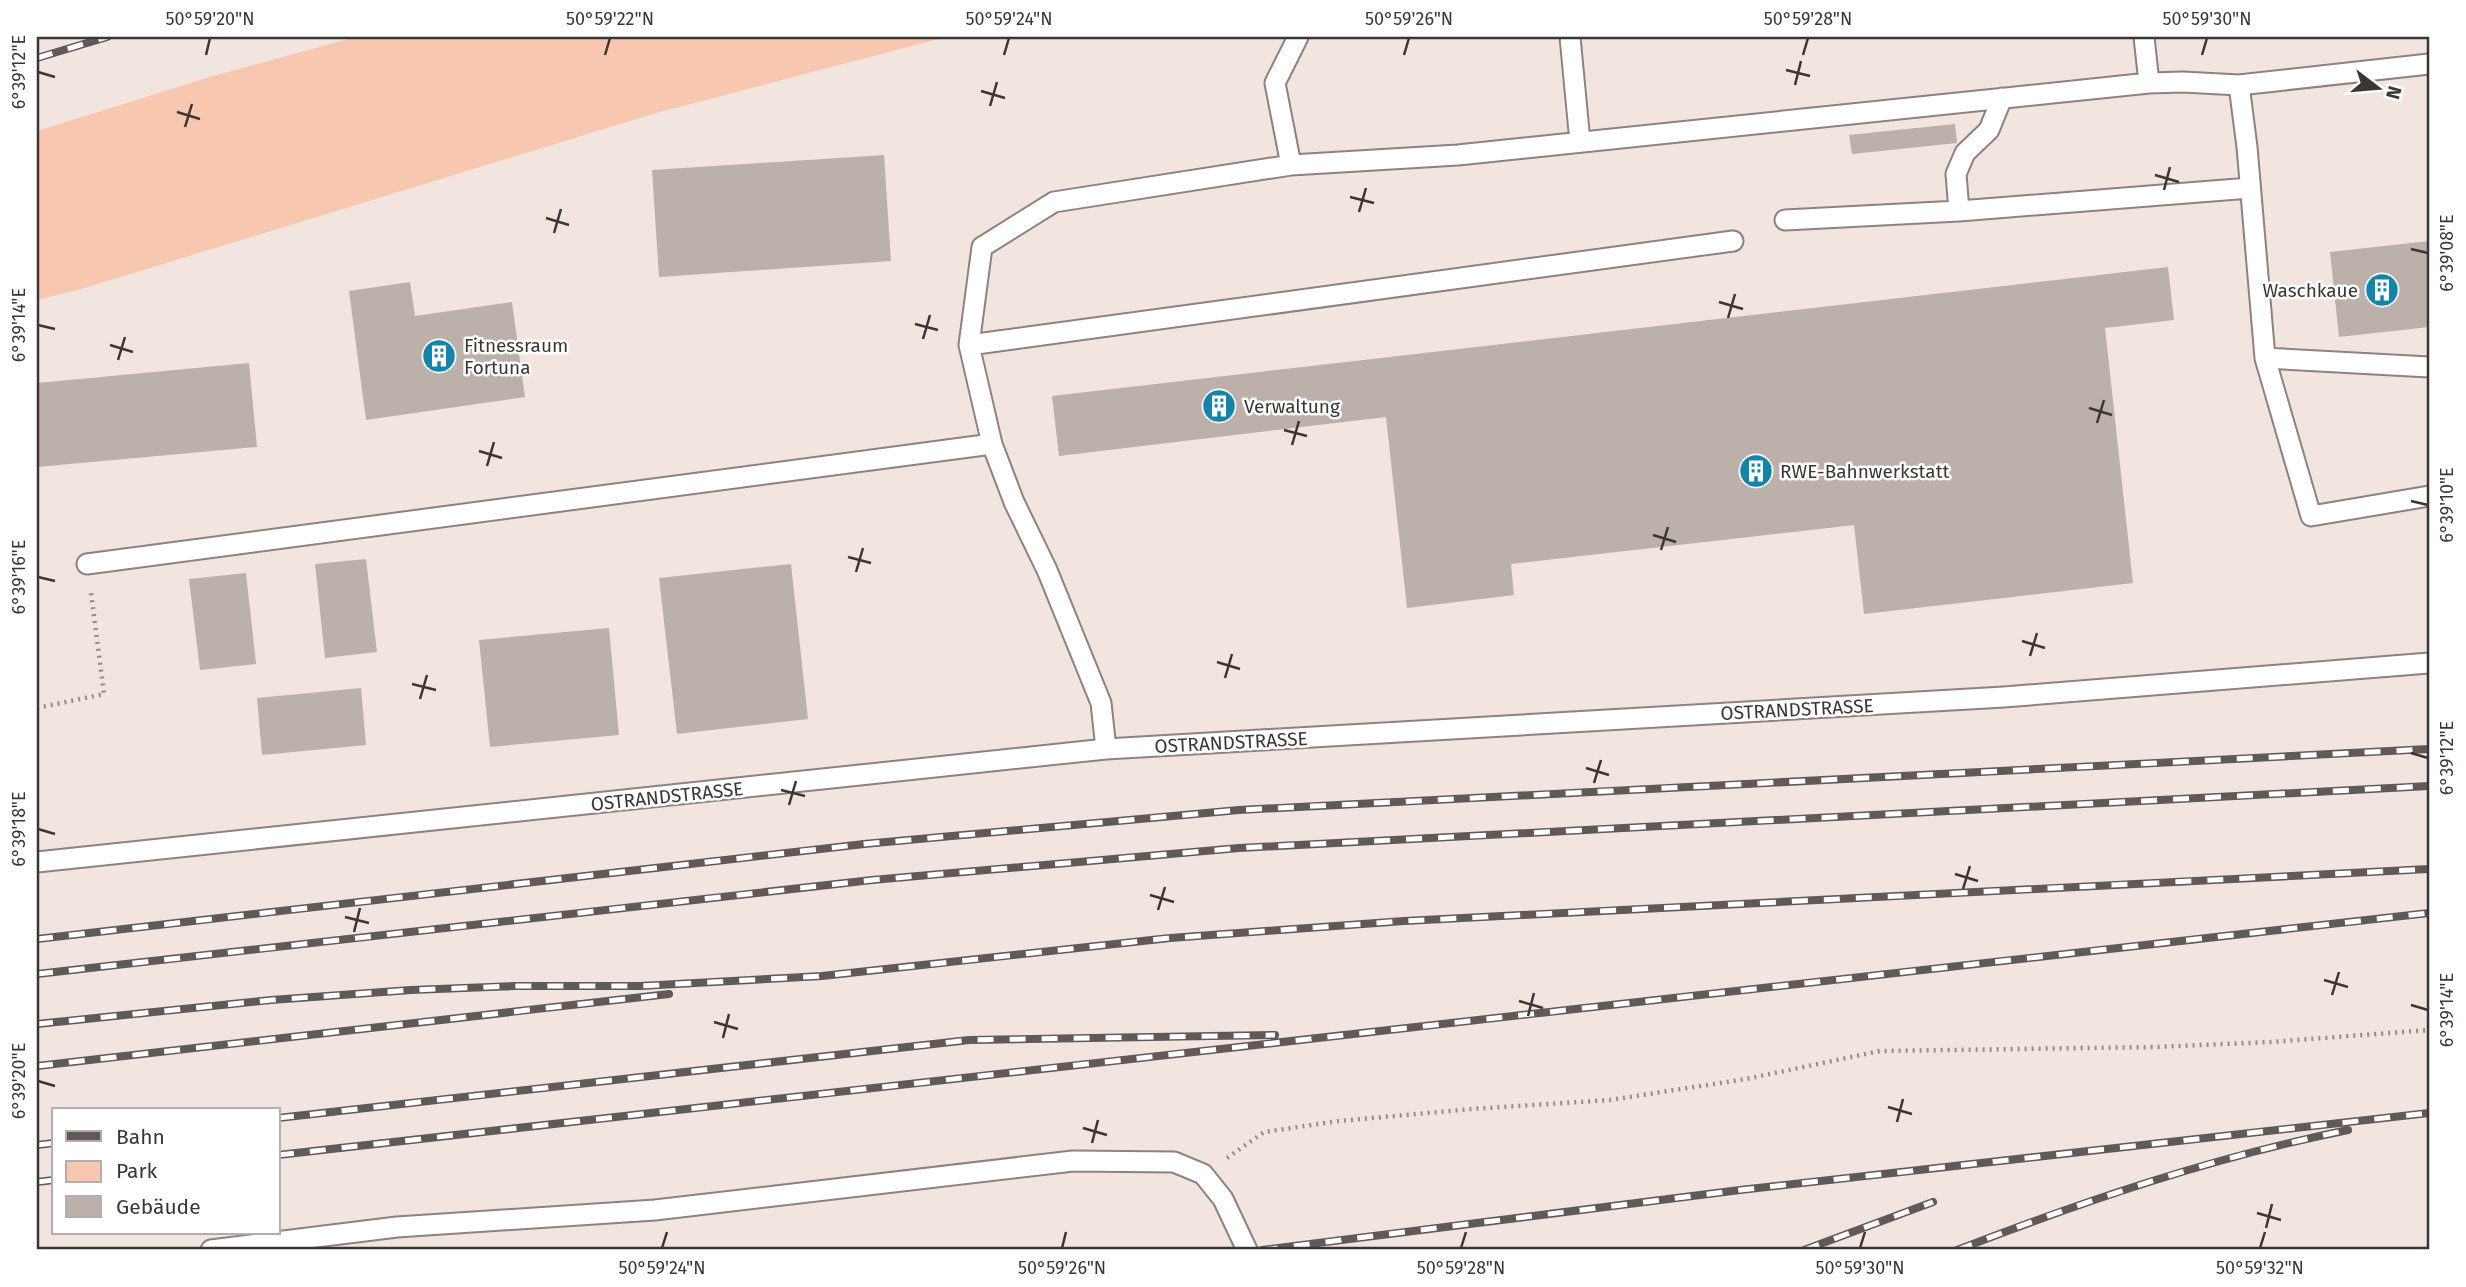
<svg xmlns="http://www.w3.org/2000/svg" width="2466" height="1287" viewBox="0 0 2466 1287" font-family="'Fira Sans',sans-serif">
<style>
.green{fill:#f7c8af}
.building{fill:#bcb0aa}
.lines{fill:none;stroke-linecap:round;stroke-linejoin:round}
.service-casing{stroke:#8e827c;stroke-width:23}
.path{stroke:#958c88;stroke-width:4.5;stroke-dasharray:2 5;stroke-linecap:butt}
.service{stroke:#fff;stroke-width:19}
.rail-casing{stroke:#605957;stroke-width:8}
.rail{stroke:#fff;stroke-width:5;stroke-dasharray:16;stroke-linecap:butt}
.ticks{fill:none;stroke:#3b3634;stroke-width:2.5}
.labels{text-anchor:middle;stroke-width:5;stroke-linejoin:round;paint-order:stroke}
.poi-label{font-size:19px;fill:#3b3634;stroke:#fff;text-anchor:start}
.street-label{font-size:19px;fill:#3b3634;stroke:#fff}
.neatline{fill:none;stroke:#3b3634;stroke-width:2.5}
.ticks-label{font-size:18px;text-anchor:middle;fill:#3b3634}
</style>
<rect width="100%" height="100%" fill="#f2e5df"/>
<path class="green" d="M356 37H946L653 114 78 290 37 300V131L213 76Z"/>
<path class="building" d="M1955 124 1957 143 1852 154 1849 135Z
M884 155 891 261 659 277 652 170Z
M2429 241V327L2339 337 2330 252Z
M2168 267 2174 320 2105 328 2133 583 1864 614 1854 525 1511 564 1514 595 1407 608 1386 417 1059 456 1052 396Z
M410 282 415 316 512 302 525 397 366 420 349 291Z
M249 363 257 447 37 467V383Z
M366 559 377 652 325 658 315 564Z
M791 564 808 719 677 734 659 578Z
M246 573 256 664 200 670 189 579Z
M609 628 619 735 490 747 479 640Z
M361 688 366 745 262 755 257 698Z"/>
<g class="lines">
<g class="service-casing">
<path id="service" d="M1570 37 1580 142
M2144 37 2149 83
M2239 85 2247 147 2265 358 2311 516 2429 496
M1291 165 1275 83 1298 37
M1959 211 2250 188
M1785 220 1959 211 1956 174 1965 153 1989 130 2002 98
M969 345 1733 241
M2265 358 2429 367
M87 564 992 444
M1106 749 1101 703 1047 570 1014 502 992 444 969 345 982 247 1054 202 1291 165 1458 155 2149 83 2183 82 2239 85 2429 64
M37 862 1106 749 2004 697 2429 663
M211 1250 397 1227 655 1210 1073 1161 1174 1162 1203 1174 1223 1199 1247 1250"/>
</g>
<path class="path" d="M37 708 104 694 91 593
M1227 1158 1264 1132 1339 1121 1472 1109 1610 1100 1746 1079 1880 1051 2155 1047 2271 1042 2429 1030"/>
<use href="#service" class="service"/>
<g class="rail-casing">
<path id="rail" d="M37 58 107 37
M37 939 864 844 1239 810 2429 749
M37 974 872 880 1239 848 2429 786
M37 1024 271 1000 411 990 515 986H640L822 976 1170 938 1404 921 2429 869
M37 1066 669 994
M278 1118 969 1040 1275 1035
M37 1145 54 1143
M278 1155 2429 913
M37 1182 54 1180
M1262 1250 1740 1190 2429 1113
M1804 1250 1933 1202
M1957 1250C2084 1201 2214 1157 2348 1130"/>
</g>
<use href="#rail" class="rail"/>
</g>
<path class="ticks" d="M206 55 210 38M605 55 610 38M1004 55 1009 38M1404 55 1409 38M1803 55 1808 38M2202 55 2207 38M1786 70 1810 76M38 72 55 77M1795 85 1801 61M981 91 1005 98M990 106 997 82M177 112 200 119M185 127 192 104M2155 175 2179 182M2164 190 2170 167M1350 197 1374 203M1359 212 1366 188M546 218 569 225M554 233 561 209M2411 249 2428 253M1719 302 1743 309M1728 318 1735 294M915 324 938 330M38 325 55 329M923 339 930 315M110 345 133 352M118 360 125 337M2089 408 2112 415M2097 423 2104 400M1284 430 1307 436M1292 445 1299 421M479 451 502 458M487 466 494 442M2411 501 2428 505M1653 535 1676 542M1661 550 1668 527M848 557 871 563M856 572 863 548M38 577 55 581M2022 641 2045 648M2030 656 2037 633M1217 662 1240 669M1225 678 1232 654M412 684 436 690M420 699 427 675M2411 753 2428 758M1586 768 1609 775M1594 783 1601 760M781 790 805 796M789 805 796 781M38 829 55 834M1955 874 1978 881M1963 889 1970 866M1150 895 1174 902M1158 910 1165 887M345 917 369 923M354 932 360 908M2324 980 2348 987M2332 995 2339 972M1519 1001 1543 1008M2411 1005 2428 1010M1528 1016 1534 993M714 1022 738 1029M723 1038 729 1014M38 1081 55 1086M1888 1107 1912 1114M1897 1122 1903 1099M1083 1128 1107 1135M1092 1143 1098 1120M2257 1213 2281 1220M2266 1228 2272 1204M662 1248 667 1232M1062 1248 1066 1232M1461 1248 1466 1232M1860 1248 1865 1232M2260 1248 2265 1232"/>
<defs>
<g id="building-disc" transform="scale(1.75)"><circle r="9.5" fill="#1584ab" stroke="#fff"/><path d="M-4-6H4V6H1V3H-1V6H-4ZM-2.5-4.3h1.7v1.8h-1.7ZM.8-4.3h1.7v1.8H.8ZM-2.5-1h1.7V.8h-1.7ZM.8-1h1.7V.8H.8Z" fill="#fff"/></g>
</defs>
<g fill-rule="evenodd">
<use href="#building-disc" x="2382" y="290"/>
<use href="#building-disc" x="439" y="356"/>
<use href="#building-disc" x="1219" y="406"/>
<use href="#building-disc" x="1756" y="471"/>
</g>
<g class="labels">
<g class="poi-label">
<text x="2358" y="297" text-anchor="end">Waschkaue</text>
<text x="464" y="352">Fitnessraum<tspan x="464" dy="22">Fortuna</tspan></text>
<text x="1244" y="413">Verwaltung</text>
<text x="1780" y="478">RWE-Bahnwerkstatt</text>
</g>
<g class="street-label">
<text transform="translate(1797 709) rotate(-3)" y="7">OSTRANDSTRASSE</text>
<text transform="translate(1231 742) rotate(-3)" y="7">OSTRANDSTRASSE</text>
<text transform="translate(667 796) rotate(-6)" y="7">OSTRANDSTRASSE</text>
</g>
</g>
<rect width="2466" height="1287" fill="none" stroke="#ffffff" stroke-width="77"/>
<rect x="52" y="1108" width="228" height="126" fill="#ffffff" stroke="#b1afae" stroke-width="2"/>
<rect x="66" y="1131" width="35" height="10" fill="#605957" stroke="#b1afae" stroke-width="2"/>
<text x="116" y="1144" font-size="21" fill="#3b3634">Bahn</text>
<rect x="66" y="1161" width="35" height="21" fill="#f7c8af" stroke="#b1afae" stroke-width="2"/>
<text x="116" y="1178" font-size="21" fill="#3b3634">Park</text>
<rect x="66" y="1196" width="35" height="21" fill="#bcb0aa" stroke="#b1afae" stroke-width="2"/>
<text x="116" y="1214" font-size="21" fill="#3b3634">Gebäude</text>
<g transform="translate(2378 88) rotate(106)" stroke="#ffffff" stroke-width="5" paint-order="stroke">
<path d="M0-5L12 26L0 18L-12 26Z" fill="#3b3634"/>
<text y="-10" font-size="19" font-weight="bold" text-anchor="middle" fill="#3b3634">N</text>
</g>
<rect x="38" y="38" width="2390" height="1210" class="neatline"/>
<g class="ticks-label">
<text x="210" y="25">50°59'20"N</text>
<text x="610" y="25">50°59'22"N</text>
<text x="1009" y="25">50°59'24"N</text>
<text x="1409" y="25">50°59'26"N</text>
<text x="1808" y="25">50°59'28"N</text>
<text x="2207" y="25">50°59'30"N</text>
<text transform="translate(19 72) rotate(-90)" y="6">6°39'12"E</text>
<text transform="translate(2447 253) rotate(-90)" y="6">6°39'08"E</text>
<text transform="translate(19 325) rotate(-90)" y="6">6°39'14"E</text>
<text transform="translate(2447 505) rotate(-90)" y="6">6°39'10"E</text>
<text transform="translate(19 577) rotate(-90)" y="6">6°39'16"E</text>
<text transform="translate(2447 758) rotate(-90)" y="6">6°39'12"E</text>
<text transform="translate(19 829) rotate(-90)" y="6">6°39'18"E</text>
<text transform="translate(2447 1010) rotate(-90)" y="6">6°39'14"E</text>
<text transform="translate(19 1081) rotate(-90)" y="6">6°39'20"E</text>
<text x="662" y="1274">50°59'24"N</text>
<text x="1062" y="1274">50°59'26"N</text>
<text x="1461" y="1274">50°59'28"N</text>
<text x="1860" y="1274">50°59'30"N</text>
<text x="2260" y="1274">50°59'32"N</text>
</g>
</svg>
